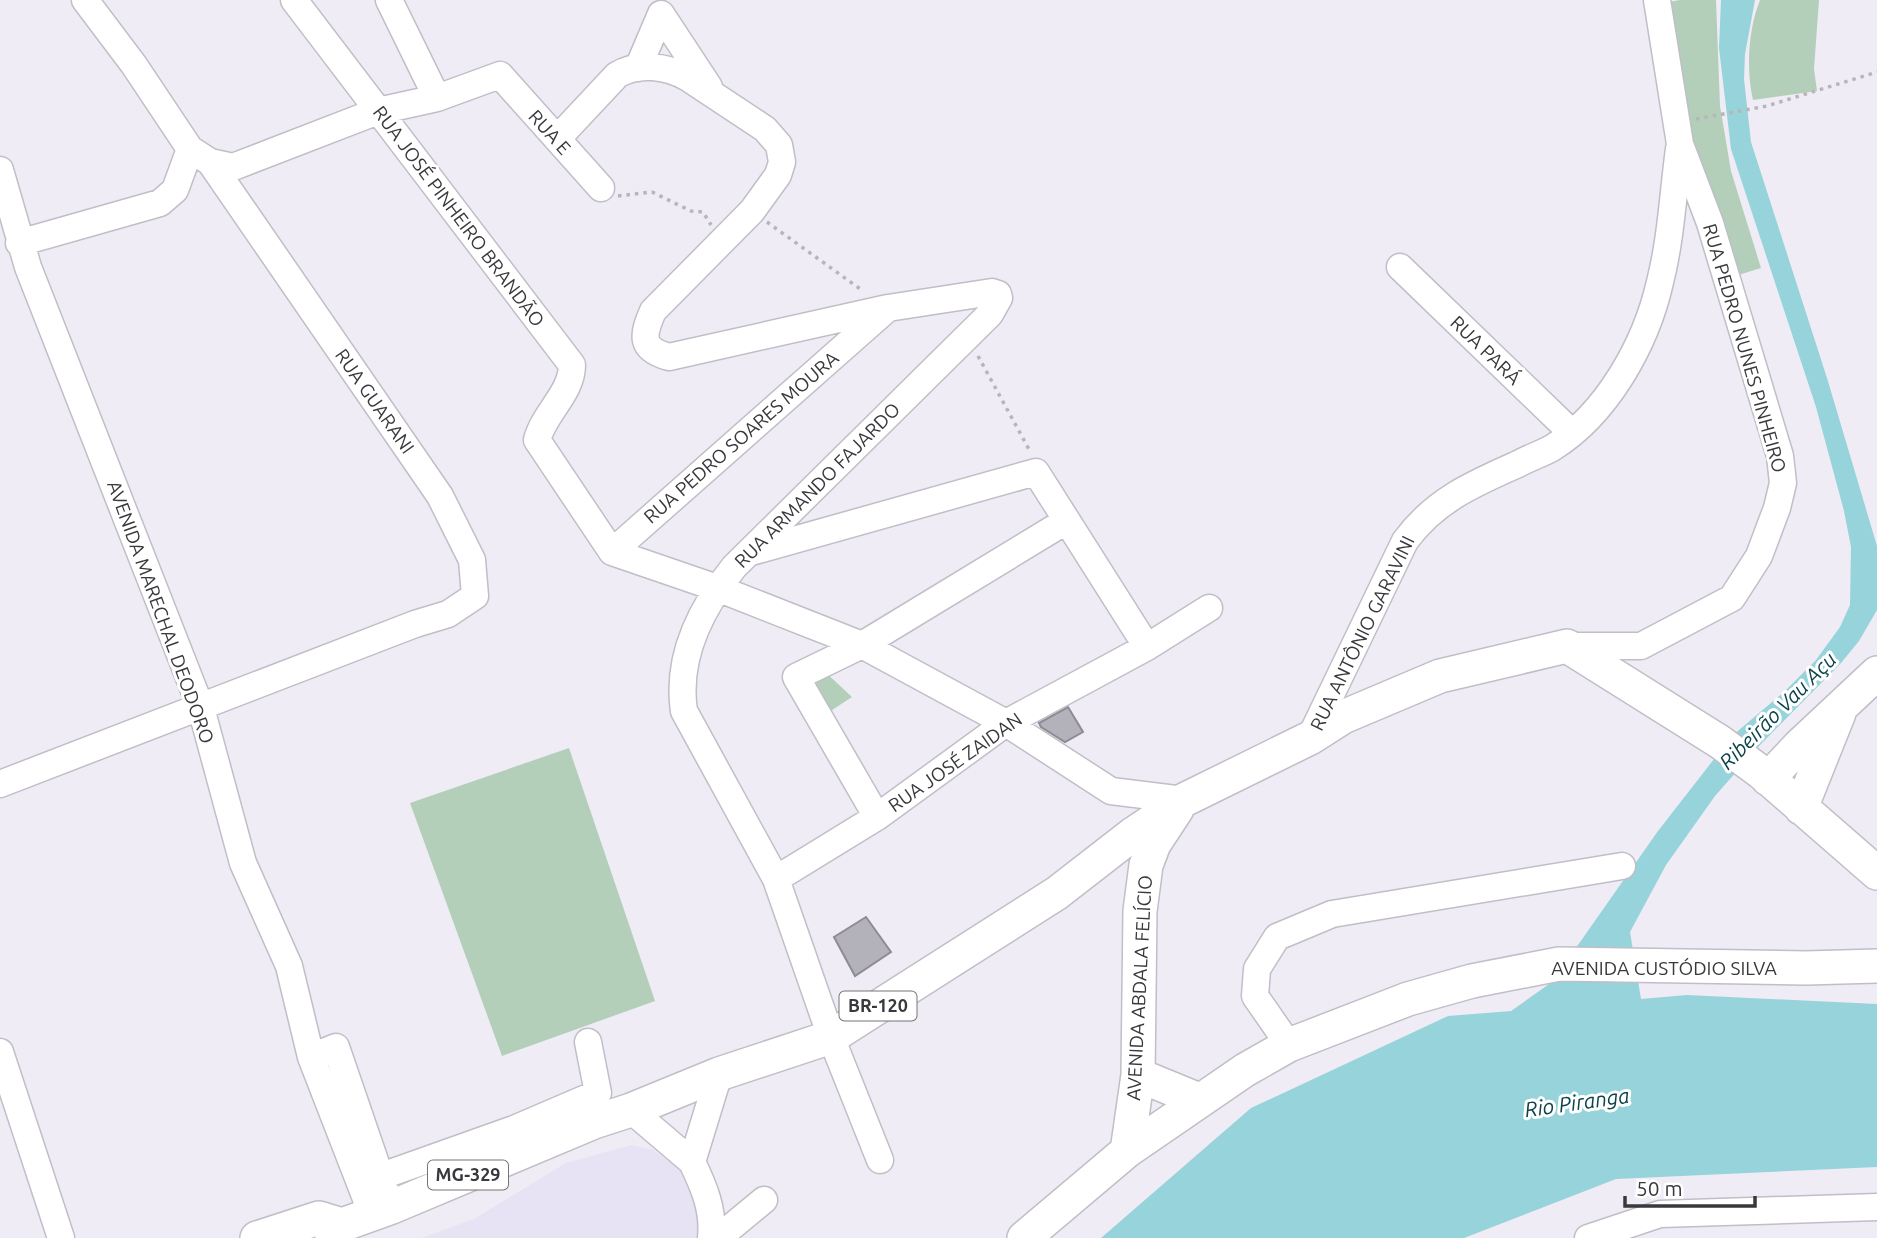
<svg xmlns="http://www.w3.org/2000/svg" width="1877" height="1238" viewBox="0 0 1877 1238" font-family="Ubuntu,sans-serif">
<style>
.built{fill:#e8e3f4}
.green{fill:#b3cfba}
.water{fill:#96d3da}
.building{fill:#b3b1b9;stroke:#8e8b94;stroke-width:2}
.lines{fill:none;stroke-linecap:round;stroke-linejoin:round}
.minor-casing{stroke:#c0bec7;stroke-width:29}
.major-casing{stroke:#c0bec7;stroke-width:36}
.path{stroke:#b7b5bc;stroke-width:3.5;stroke-dasharray:3.5 5;stroke-linecap:butt}
.minor{stroke:#fff;stroke-width:26}
.major{stroke:#fff;stroke-width:33}
.labels{text-anchor:middle;stroke-width:6;stroke-linejoin:round;paint-order:stroke}
.shield{fill:#fff;stroke:#747476;stroke-width:2}
.shield-label{font-size:18px;font-weight:bold;fill:#39383c}
.street-label{font-size:19px;fill:#39383c;stroke:#fff}
.water-label{font-size:21px;font-style:italic;fill:#0c444a;stroke:#fff}
</style>
<rect width="100%" height="100%" fill="#efecf5"/>
<path class="built" d="M632 1145 653 1150 695 1179 704 1238H421L474 1219 566 1163Z"/>
<path class="green" d="M1680 0H1716L1720 106 1731 171 1761 268 1719 281 1674 169 1646 6Z
M1760 0H1819L1814 69 1817 91 1753 100C1746 70 1748 30 1760 0Z
M823 670 852 697 826 714 802 681Z
M569 748 655 1001 502 1056 410 803Z"/>
<path class="water" d="M1721 0H1755L1745 54 1744 79 1751 142 1827 378 1877 546V610L1859 641 1841 663 1761 744 1715 796 1666 865 1630 932 1641 999 1687 995 1877 1004V1167L1616 1179 1464 1238H1101L1251 1108 1448 1016 1511 1011 1552 982 1658 831 1732 736 1785 691 1816 660 1840 627 1850 605 1851 547 1844 511 1816 407 1731 149 1719 48Z"/>
<path class="building" d="M1068 707 1083 732 1065 742 1041 727 1039 723Z
M866 917 891 952 855 976 834 937Z"/>
<g class="lines">
<g class="minor-casing">
<path id="minor" d="M85 0 134 65 190 149
M294 0 572 365C572 393 544 413 537 440L612 552
M389 0 437 98
M638 68 661 14 709 87
M557 139 617 75C638 62 667 66 688 78L765 129 779 145 782 162 778 175 752 211 653 311C642 336 640 349 669 357L888 308 992 292 998 294 999 298 990 314 734 567C701 608 676 658 684 711L776 879 831 1037 880 1160
M0 170 28 267 201 708 243 863 289 966 311 1057 372 1214
M19 243 160 203 175 190 190 149 210 162 233 167 378 111 437 98 500 75 601 188
M1400 267 1572 433
M887 309 612 552 717 588 862 645 1006 723 1111 791 1184 800
M751 552 1036 472 1147 647
M1567 646H1641L1732 598 1759 556 1777 508 1783 483 1780 456 1710 223 1680 144 1657 0
M1310 738 1405 541C1435 500 1473 484 1518 464 1529 458 1541 454 1552 448 1607 414 1646 344 1660 282 1671 239 1673 193 1679 149
M0 784 415 624 448 614 475 596 472 560 440 496 210 162
M877 817 796 677 862 645 1066 521
M776 879 877 817 1006 723 1147 647 1209 608
M1289 1045 1255 996 1257 969 1277 937 1332 914 1622 866
M0 1052 61 1238
M311 1057 336 1047 386 1193
M631 1110 692 1162 719 1074
M692 1162C704 1187 714 1210 711 1238
M379 1177 514 1129 598 1093 588 1042
M718 1238 764 1200
M1588 1238 1660 1214 1877 1207"/>
</g>
<g class="major-casing">
<path id="major" d="M1768 779 1799 746 1877 673
M1801 808 1839 713
M1138 1075 1199 1100
M1127 1151 1138 1075 1140 911 1146 865 1154 844 1177 809
M257 1238 319 1218 342 1225
M332 1238 342 1225 392 1207 594 1122 631 1110 719 1074 831 1037 1057 893 1133 834 1184 800 1310 738 1343 717 1440 676 1567 646 1720 742 1762 773 1877 873
M1024 1238 1127 1151 1245 1070 1289 1045 1408 999 1472 981 1559 964 1806 968 1877 966"/>
</g>
<path class="path" d="M1696 119 1767 106 1877 72
M618 196 652 192 691 211 703 212 711 225
M767 222 863 291
M978 356 1031 453"/>
<use href="#minor" class="minor"/>
<use href="#major" class="major"/>
</g>
<g class="labels">
<g class="shield">
<rect x="839.5" y="991.5" width="77" height="29" rx="5"/>
<rect x="428" y="1160.5" width="80" height="29" rx="5"/>
</g>
<g class="shield-label">
<text x="878" y="1012">BR-120</text>
<text x="468" y="1181">MG-329</text>
</g>
<g class="street-label">
<text transform="translate(550 132) rotate(48)" y="7">RUA E</text>
<text transform="translate(459 216) rotate(53)" y="7">RUA JOSÉ PINHEIRO BRANDÃO</text>
<text transform="translate(1745 348) rotate(74)" y="7">RUA PEDRO NUNES PINHEIRO</text>
<text transform="translate(1486 350) rotate(44)" y="7">RUA PARÁ</text>
<text transform="translate(375 401) rotate(55)" y="7">RUA GUARANI</text>
<text transform="translate(741 437) rotate(-41)" y="7">RUA PEDRO SOARES MOURA</text>
<text transform="translate(817 485) rotate(-45)" y="7">RUA ARMANDO FAJARDO</text>
<text transform="translate(161 612) rotate(70)" y="7">AVENIDA MARECHAL DEODORO</text>
<text transform="translate(1362 633) rotate(-64)" y="7">RUA ANTÔNIO GARAVINI</text>
<text transform="translate(955 762) rotate(-35)" y="7">RUA JOSÉ ZAIDAN</text>
<text x="1664" y="975">AVENIDA CUSTÓDIO SILVA</text>
<text transform="translate(1139 988) rotate(-87)" y="7">AVENIDA ABDALA FELÍCIO</text>
</g>
<g class="water-label">
<text transform="translate(1778 711) rotate(-45)" y="7">Ribeirão Vau Açu</text>
<text transform="translate(1577 1103) rotate(-8)" y="7">Rio Piranga</text>
</g>
</g>
<path d="M1625 1196v10h130v-10" fill="none" stroke="#39383c" stroke-width="3.5"/>
<text x="1636" y="1196" font-size="21" fill="#39383c" stroke="#ffffff" stroke-width="5" paint-order="stroke">50 m</text>
</svg>
